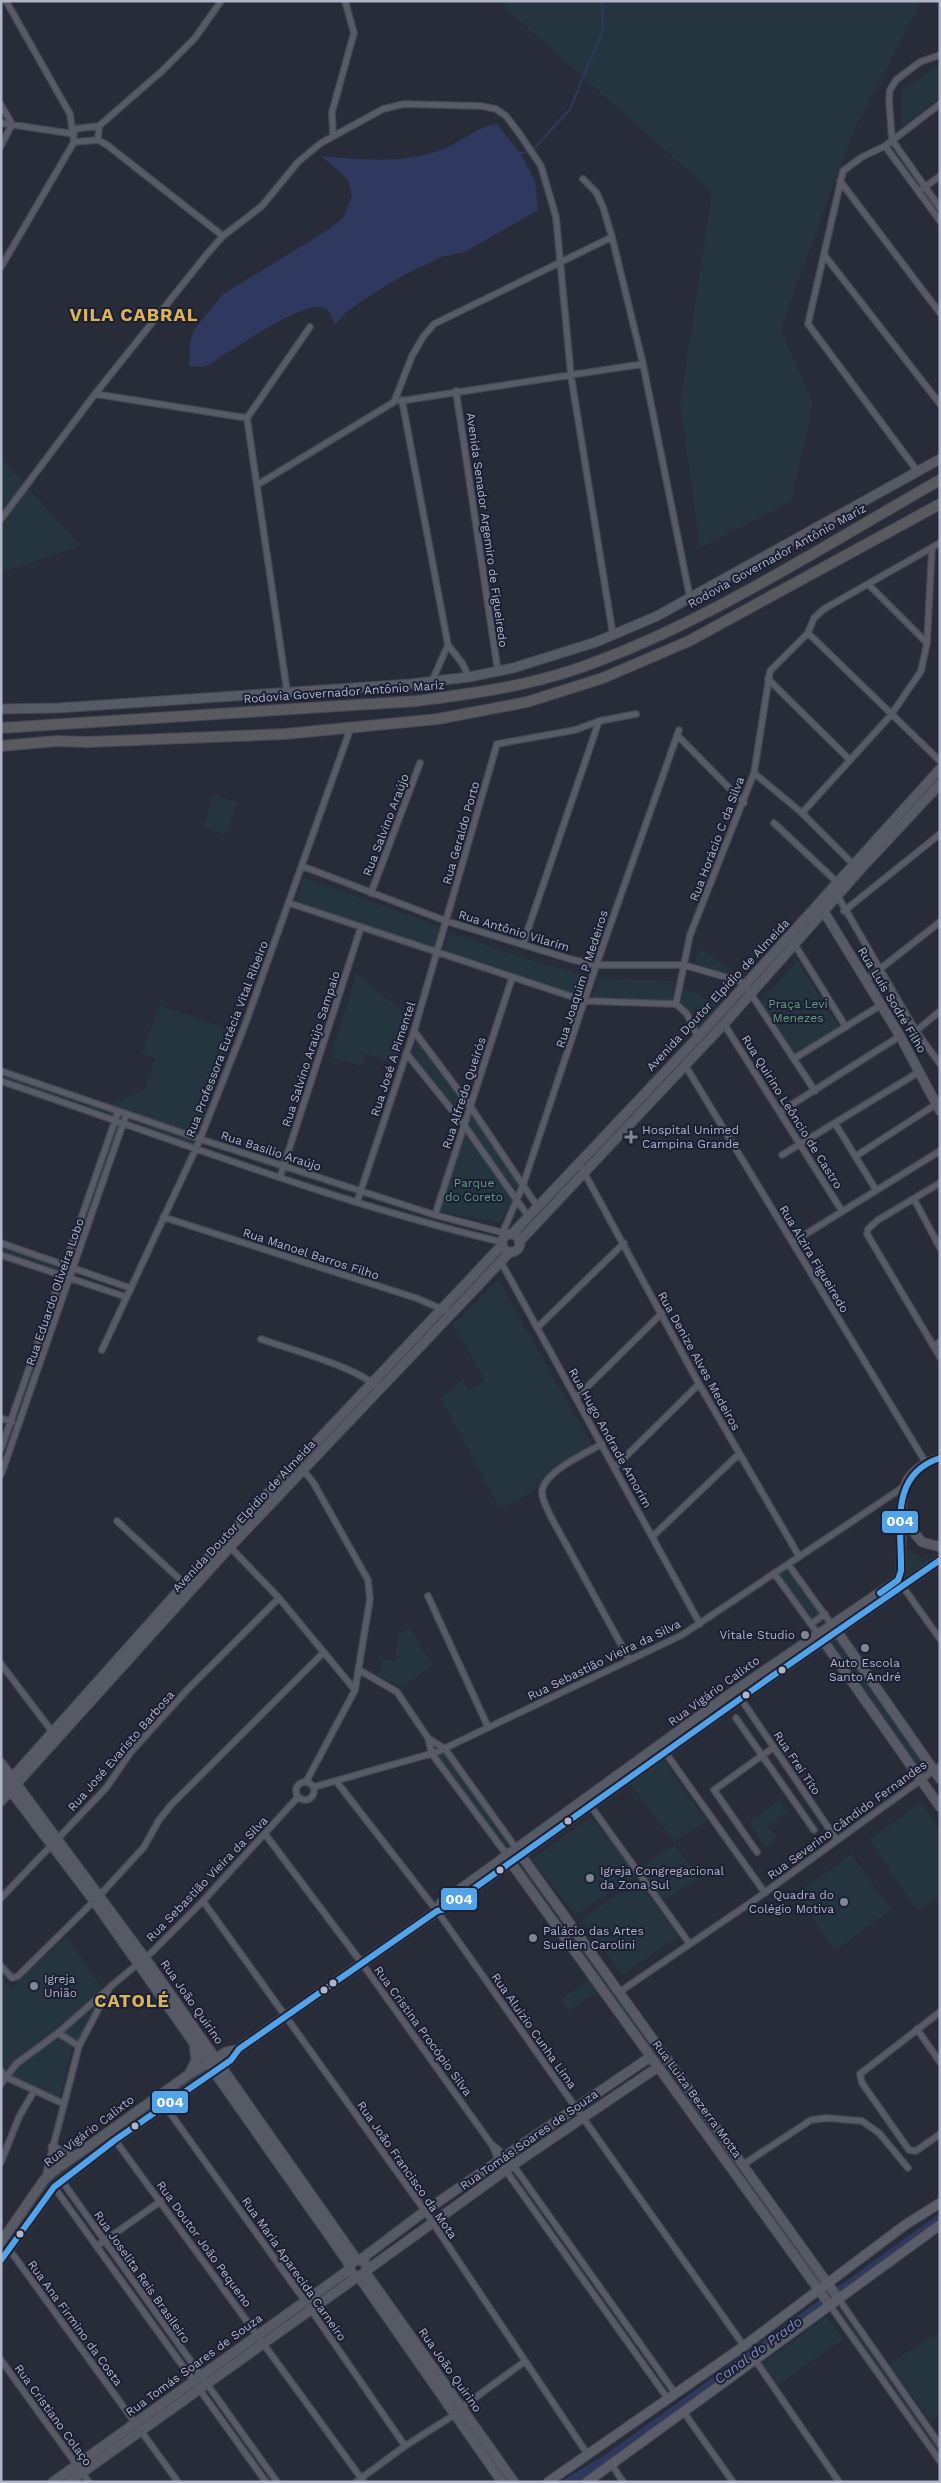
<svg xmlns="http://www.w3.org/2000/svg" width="941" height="2483" viewBox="0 0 941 2483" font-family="'Work Sans',sans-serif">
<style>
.green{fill:#24353f}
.water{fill:#2f385f}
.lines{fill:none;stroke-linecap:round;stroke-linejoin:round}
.stream{stroke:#2f385f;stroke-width:2}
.street-casing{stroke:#454751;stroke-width:8}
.secondary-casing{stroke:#454751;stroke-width:11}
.primary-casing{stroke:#454854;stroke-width:11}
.highway-casing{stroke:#454753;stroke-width:12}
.street{stroke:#585b66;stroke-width:5.5}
.secondary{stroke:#575964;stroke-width:9}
.primary{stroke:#5b5d68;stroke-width:9}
.highway{stroke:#595a5f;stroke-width:10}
.bus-1-casing{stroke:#1b1f33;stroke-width:10}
.bus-1{stroke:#53a3e8;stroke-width:6}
.poi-dot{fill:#818597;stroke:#1b1f33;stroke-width:2}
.bus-dot{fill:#b1b5ca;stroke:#1b1f33;stroke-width:2}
.labels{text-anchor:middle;stroke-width:4;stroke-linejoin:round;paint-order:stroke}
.street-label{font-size:12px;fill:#b1b5ca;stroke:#1b1f33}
.park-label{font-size:12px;fill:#669d80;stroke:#1b1f33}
.poi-label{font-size:12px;fill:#b1b5ca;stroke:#1b1f33;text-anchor:start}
.water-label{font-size:14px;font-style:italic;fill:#7e89b8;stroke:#1b1f33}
.district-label{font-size:18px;font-weight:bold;letter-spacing:1px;fill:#ddb359;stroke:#1b1f33}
.line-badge{stroke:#1b1f33;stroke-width:2}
.badge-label{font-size:14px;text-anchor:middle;font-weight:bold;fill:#fff}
</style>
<rect width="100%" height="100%" fill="#282b38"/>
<path class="green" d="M501 1H922L853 132 781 329 813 403 792 501 700 548 680 405 712 192 513 15Z
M940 65V97L902 127 901 91Z
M1 458 81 546 1 573Z
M214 794 238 803 225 835 203 827Z
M304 878 442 927 434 949 296 901Z
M449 932 522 958 590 976 582 998 443 952Z
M699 949 711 955 737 976 736 979 693 966Z
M797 961 840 1028 795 1054 761 1002Z
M356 973 410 1018 397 1064 367 1054 361 1066 331 1057Z
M598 978 673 981 674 1001 591 1000Z
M684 990 701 994 700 998 727 1003 699 1035 690 1015 681 1004Z
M159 1005 233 1031 198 1137 111 1104 144 1090 155 1058 142 1053Z
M418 1039 468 1107 462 1119 411 1055Z
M1 1073 116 1113 113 1120 1 1080Z
M471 1112 522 1184 517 1191 467 1126Z
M127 1118 196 1141 195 1146 125 1123Z
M115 1126 120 1128 73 1266 67 1264Z
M465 1134 514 1199 500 1222 438 1212Z
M1 1245 62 1265 60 1272 1 1253Z
M501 1247 507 1252 191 1588 186 1584Z
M498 1280 592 1445 530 1493 500 1509 440 1398 464 1379 468 1391 484 1380 453 1324Z
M908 1549 920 1557 934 1562 906 1582Z
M787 1566 822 1613 811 1621 777 1573Z
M410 1628 433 1666 400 1687 373 1673H381L382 1659 395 1661 398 1633Z
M838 1636 931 1769 921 1778 827 1643Z
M445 1752 513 1848 507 1852 434 1755Z
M663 1760 707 1821 674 1842 629 1783Z
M780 1800 788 1811 768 1826 777 1838 765 1847 749 1822Z
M921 1803 940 1831V1895L918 1911 869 1839Z
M592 1817 637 1875 575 1915 531 1859Z
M675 1844 699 1877 662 1902 638 1869Z
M852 1854 891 1910 835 1950 796 1894Z
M521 1859 657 2050 650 2054 514 1863Z
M637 1879 678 1936 622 1975 582 1920Z
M66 1936 104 1991 88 2024 71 2050 60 2098 9 2076 1 2065V1976L11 1988Z
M588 1980 598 1991 569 2011 561 2000Z
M658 2053 825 2283 819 2287 653 2057Z
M208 2064 212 2072 51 2187 1 2258V2245L45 2181Z
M840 2304 940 2448V2458L834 2308Z
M827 2316 843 2339 778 2385 762 2363Z
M940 2332V2414L930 2421 889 2364Z"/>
<path class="water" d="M497 124 520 153 535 181 538 210 465 252 441 257 404 275 363 300 345 313 335 325C332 318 330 309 322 307 299 302 227 354 205 367L189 366 190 342 194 330 223 294 320 235 342 219 352 197 348 180 322 156C362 160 402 164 441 150 461 143 476 126 497 124Z
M940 2213V2223L583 2482H560L603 2456 672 2407Z"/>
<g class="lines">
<path class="stream" d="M520 153 532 151 570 109 603 30 602 1"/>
<g class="street-casing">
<path id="street" d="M6 1 70 114 74 142
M940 55 920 62 896 80 890 90 889 100 892 140 940 208
M1 105 12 124
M1 123 74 134
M74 129 99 126 162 71 195 38 221 1
M333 136 332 112 354 33 345 1
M98 140 99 126
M74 142 98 140 107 145 223 236
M1 146 12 124
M885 146 940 221
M583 179 596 192 603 207 612 237 643 364 690 598
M840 181 940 313
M922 189 940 176
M825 256 940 404
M1 267 74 142
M456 391 498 672
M95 394 247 418 310 327
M402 400 448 645 462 663 469 677
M400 401 643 364
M247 418 287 691
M918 472 808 324 843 171 862 157 885 146 940 104
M257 485 394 402 412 356 423 337 434 324 612 237
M1 519 95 394 207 254 223 236 262 206 298 162 321 143 383 109 404 104 481 106 496 109 506 116 519 133 541 166 556 217 571 376 613 635
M868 584 927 643
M808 633 940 761
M768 679 849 759
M432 681 448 645
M677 735 744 803
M754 773 802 813 856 867
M802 813 891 715 921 671 927 643 932 548
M774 823 838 883
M302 866 446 921 570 959 596 965H684L739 981 745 985 815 1091
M371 893 420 763
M837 895 916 1031 940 1064
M289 903 585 1001 676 1004 687 1014 699 1039
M844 911 940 834
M523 944 599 721
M795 945 846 1027
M866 980 940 922
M676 1004 690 935 754 773 770 671 808 633 814 618 824 609 940 543
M724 1024 842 1211
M414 1031 470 1106 537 1206
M916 1031 940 1011
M406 1053 464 1125 528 1216
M795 1058 881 1005
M685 1065 926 1463
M1 1071 200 1139 435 1215 508 1234
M1 1081C167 1137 331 1202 502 1242
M780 1112 900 1036
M836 1125 876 1190
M782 1155 919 1072
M856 1156 938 1103
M579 1163 699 1384 799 1556
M280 1177 361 927
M940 1183 878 1220 868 1229 867 1234 940 1357
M914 1199 940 1248
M357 1202 414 1031 497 744 575 730 599 721 636 714
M435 1215 512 978
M163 1217 416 1298 451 1313
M503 1232 523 1185 598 960 679 730
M793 1242 940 1151
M1 1243 130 1288
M1 1255 126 1297
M501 1262 700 1624
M538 1327 624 1243
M261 1339C294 1351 355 1366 380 1389
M933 1346 940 1342
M102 1350 198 1144 245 1025 351 727
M576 1398 662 1313
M1 1418 12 1422
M602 1444C586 1453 550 1469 543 1487 539 1496 548 1509 551 1517L629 1659
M1 1449 118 1112
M614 1468 699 1384
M302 1469 313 1482 368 1580 370 1599 355 1690 306 1782
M1 1475 126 1115
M117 1521 187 1586
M653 1536 739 1454
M229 1546 279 1598 355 1690
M788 1564 832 1625
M774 1573 818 1634
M903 1587 940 1639
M428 1596 488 1727
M811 1624 825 1614
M1 1664 54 1734
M359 1670 397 1692 428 1738 432 1754 507 1855
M741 1699 836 1839
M736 1718 814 1830
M428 1738 445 1749 516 1848
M665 1752 765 1893
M336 1781 437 1911 744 2346
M296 1791a9 9 0 1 1 18 0a9 9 0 1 1-18 0Z
M314 1787 437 1752 682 1635 905 1486
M590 1805 689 1943
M265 1834 361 1962 492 2145 499 2161 668 2399
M757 1852 714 1790 774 1747
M100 1895 144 1847 159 1820 171 1805 324 1652
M1 1898 106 1788 131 1752 187 1690 279 1598
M203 1901 425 2211 588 2455
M1 1966 12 1978 18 1976 94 1901
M618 1993 753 1901 940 1766
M940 2012 860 2074 862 2083 909 2150 916 2151 940 2134
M917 2029 940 2062
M58 2033 79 2046
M1 2071 6 2077 64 2104
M1 2084 16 2064 58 2033 107 1990
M165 2106 305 2301 405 2446
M115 2140 364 2482
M494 2146 506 2156 513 2165 675 2393
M1 2162 19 2117 34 2091
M744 2164 811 2120 827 2118 862 2121 879 2133 908 2168
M45 2178 79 2046 110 1987 152 1952 203 1901 298 1797
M62 2181 277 2482
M54 2187 266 2482
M97 2246 161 2201
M9 2249 178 2482
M838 2298 940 2445
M829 2304 940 2461
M1 2360 89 2482
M755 2360 839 2482
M461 2408 524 2362
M683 2411 733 2482
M612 2465 623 2482
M356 2482 405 2446 454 2415"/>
</g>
<g class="secondary-casing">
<path id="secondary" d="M1 709 58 708 410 684 469 677 513 668 596 642 657 616 940 459
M821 907 900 1036 940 1111
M512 1234 698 1037 940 769
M502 1243a9 9 0 1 1 18 0a9 9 0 1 1-18 0Z
M519 1242 724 1024 859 871 940 784
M903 1520 922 1542 940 1547
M834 1627 940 1779
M820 1636 940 1807
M1 1763 145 1958 357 2260
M1 1778 94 1901 347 2261 352 2274 359 2277 367 2270 365 2262 360 2260 354 2261 350 2266
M1 1790 223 1541 502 1245
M1 1801 230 1547 510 1252
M518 1851 838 2298
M509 1860 829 2304
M437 1911 441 1903 727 1696 898 1580 901 1571C902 1550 899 1503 905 1486 910 1471 926 1462 940 1458
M189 2074 196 2060 194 2044
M53 2147 65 2156H73
M1 2242 44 2180 54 2171 188 2075 226 2052 239 2049
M1 2260 54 2187 115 2140 222 2066 231 2060 239 2049 437 1911 445 1909 768 1679 940 1560
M360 2260 425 2211 650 2057
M367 2270 513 2165 658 2067
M366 2273 514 2482
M359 2277 502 2482
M53 2482 350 2269
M69 2482 357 2277"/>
</g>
<g class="primary-casing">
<path id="primary" d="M548 2482 744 2346 905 2225 940 2203
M587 2482 940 2225"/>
</g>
<g class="highway-casing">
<path id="highway" d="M1 728 417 701C468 694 521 687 570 671 697 629 823 546 940 480
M1 746 57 741 87 742 285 734 438 719 527 702 603 678 689 641 940 504"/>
</g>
<use href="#street" class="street"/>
<use href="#secondary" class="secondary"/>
<use href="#primary" class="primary"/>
<use href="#highway" class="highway"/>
<g class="bus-1-casing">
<path id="bus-1" d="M880 1593 898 1580 901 1571C902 1528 888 1475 940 1458
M1 2260 54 2187 115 2140 231 2060 239 2049 437 1911 445 1909 768 1679 940 1560"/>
</g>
<use href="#bus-1" class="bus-1"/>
</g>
<g class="poi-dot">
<path d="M628.5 1129.5h5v5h5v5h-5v5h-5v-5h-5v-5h5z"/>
<circle cx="805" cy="1635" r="5"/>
<circle cx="865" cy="1648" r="5"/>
<circle cx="590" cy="1878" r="5"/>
<circle cx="844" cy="1902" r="5"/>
<circle cx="533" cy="1938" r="5"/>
<circle cx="34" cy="1986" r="5"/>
</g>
<g class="bus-dot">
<circle cx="782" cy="1670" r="4.5"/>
<circle cx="746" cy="1695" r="4.5"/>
<circle cx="568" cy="1821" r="4.5"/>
<circle cx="500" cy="1870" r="4.5"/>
<circle cx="333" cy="1983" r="4.5"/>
<circle cx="324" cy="1990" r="4.5"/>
<circle cx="135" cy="2126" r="4.5"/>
<circle cx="20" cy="2234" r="4.5"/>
</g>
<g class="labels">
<g class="street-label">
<text transform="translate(487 530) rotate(82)" y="4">Avenida Senador Argemiro de Figueiredo</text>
<text transform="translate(777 556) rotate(-29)" y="4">Rodovia Governador Antônio Mariz</text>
<text transform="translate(344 692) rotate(-4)" y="4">Rodovia Governador Antônio Mariz</text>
<text transform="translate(386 825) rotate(-69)" y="4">Rua Salvino Araújo</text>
<text transform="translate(461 833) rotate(-74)" y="4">Rua Geraldo Porto</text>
<text transform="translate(717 839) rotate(-69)" y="4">Rua Horácio C da Silva</text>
<text transform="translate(514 931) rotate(17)" y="4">Rua Antônio Vilarim</text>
<text transform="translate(582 979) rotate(-72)" y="4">Rua Joaquim P Medeiros</text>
<text transform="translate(718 995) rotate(-47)" y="4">Avenida Doutor Elpídio de Almeida</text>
<text transform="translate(892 1000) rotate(59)" y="4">Rua Luís Sodré Filho</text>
<text transform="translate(227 1039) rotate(-69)" y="4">Rua Professora Eutécia Vital Ribeiro</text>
<text transform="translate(311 1049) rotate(-72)" y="4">Rua Salvino Araújo Sampaio</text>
<text transform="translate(393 1059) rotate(-72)" y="4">Rua José A Pimentel</text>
<text transform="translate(464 1093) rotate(-72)" y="4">Rua Alfredo Queirós</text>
<text transform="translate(792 1112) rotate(58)" y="4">Rua Quirino Leôncio de Castro</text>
<text transform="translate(271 1151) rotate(18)" y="4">Rua Basílio Araújo</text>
<text transform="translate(311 1254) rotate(18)" y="4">Rua Manoel Barros Filho</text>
<text transform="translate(814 1259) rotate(59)" y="4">Rua Alzira Figueiredo</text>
<text transform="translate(55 1292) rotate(-71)" y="4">Rua Eduardo Oliveira Lobo</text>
<text transform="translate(699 1361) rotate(61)" y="4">Rua Denize Alves Medeiros</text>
<text transform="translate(610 1438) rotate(61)" y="4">Rua Hugo Andrade Amorim</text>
<text transform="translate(244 1516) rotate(-47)" y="4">Avenida Doutor Elpídio de Almeida</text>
<text transform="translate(604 1660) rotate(-26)" y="4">Rua Sebastião Vieira da Silva</text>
<text transform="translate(714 1691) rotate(-36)" y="4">Rua Vigário Calixto</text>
<text transform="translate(121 1751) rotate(-49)" y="4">Rua José Evaristo Barbosa</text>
<text transform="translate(797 1763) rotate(56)" y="4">Rua Frei Tito</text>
<text transform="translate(847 1820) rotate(-36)" y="4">Rua Severino Cândido Fernandes</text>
<text transform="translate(207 1879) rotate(-46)" y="4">Rua Sebastião Vieira da Silva</text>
<text transform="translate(192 2002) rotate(55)" y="4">Rua João Quirino</text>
<text transform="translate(423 2031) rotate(54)" y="4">Rua Cristina Procópio Silva</text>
<text transform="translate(534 2031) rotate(55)" y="4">Rua Aluízio Cunha Lima</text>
<text transform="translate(697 2099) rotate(54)" y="4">Rua Luiza Bezerra Motta</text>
<text transform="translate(89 2131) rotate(-37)" y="4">Rua Vigário Calixto</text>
<text transform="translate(529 2140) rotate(-35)" y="4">Rua Tomás Soares de Souza</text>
<text transform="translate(407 2170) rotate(55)" y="4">Rua João Francisco da Mota</text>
<text transform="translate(204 2244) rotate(54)" y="4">Rua Doutor João Pequeno</text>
<text transform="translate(294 2269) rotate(55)" y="4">Rua Maria Aparecida Carneiro</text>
<text transform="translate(142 2277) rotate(55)" y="4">Rua Joselita Reis Brasileiro</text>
<text transform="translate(75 2323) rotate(54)" y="4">Rua Ana Firmino da Costa</text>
<text transform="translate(194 2365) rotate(-36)" y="4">Rua Tomás Soares de Souza</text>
<text transform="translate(450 2370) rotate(55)" y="4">Rua João Quirino</text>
<text transform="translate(53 2415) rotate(54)" y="4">Rua Cristiano Colaço</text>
</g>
<g class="park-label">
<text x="798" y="1008">Praça Levi<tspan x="798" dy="14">Menezes</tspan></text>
<text x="474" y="1187">Parque<tspan x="474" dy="14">do Coreto</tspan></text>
</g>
<g class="poi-label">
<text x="642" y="1134">Hospital Unimed<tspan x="642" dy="14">Campina Grande</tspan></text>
<text x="795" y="1639" text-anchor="end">Vitale Studio</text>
<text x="865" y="1667" text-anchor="middle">Auto Escola<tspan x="865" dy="14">Santo André</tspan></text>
<text x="600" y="1875">Igreja Congregacional<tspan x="600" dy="14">da Zona Sul</tspan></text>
<text x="834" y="1899" text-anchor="end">Quadra do<tspan x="834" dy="14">Colégio Motiva</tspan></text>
<text x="543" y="1935">Palácio das Artes<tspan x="543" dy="14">Suellen Carolini</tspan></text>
<text x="44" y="1983">Igreja<tspan x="44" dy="14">União</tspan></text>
</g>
<g class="water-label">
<text transform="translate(758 2350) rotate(-36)" y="5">Canal do Prado</text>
</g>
<g class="district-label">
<text x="134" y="321">VILA CABRAL</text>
<text x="132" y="2007">CATOLÉ</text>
</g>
</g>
<g class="line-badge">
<rect x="881" y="1510" width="38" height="24" rx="5" fill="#53a3e8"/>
<rect x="440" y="1887" width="38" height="24" rx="5" fill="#53a3e8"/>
<rect x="151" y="2090" width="38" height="24" rx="5" fill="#53a3e8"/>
</g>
<g class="badge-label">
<text x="900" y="1526">004</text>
<text x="459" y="1904">004</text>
<text x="170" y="2107">004</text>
</g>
<rect width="941" height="2483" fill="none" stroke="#b1b5ca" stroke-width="5"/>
</svg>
